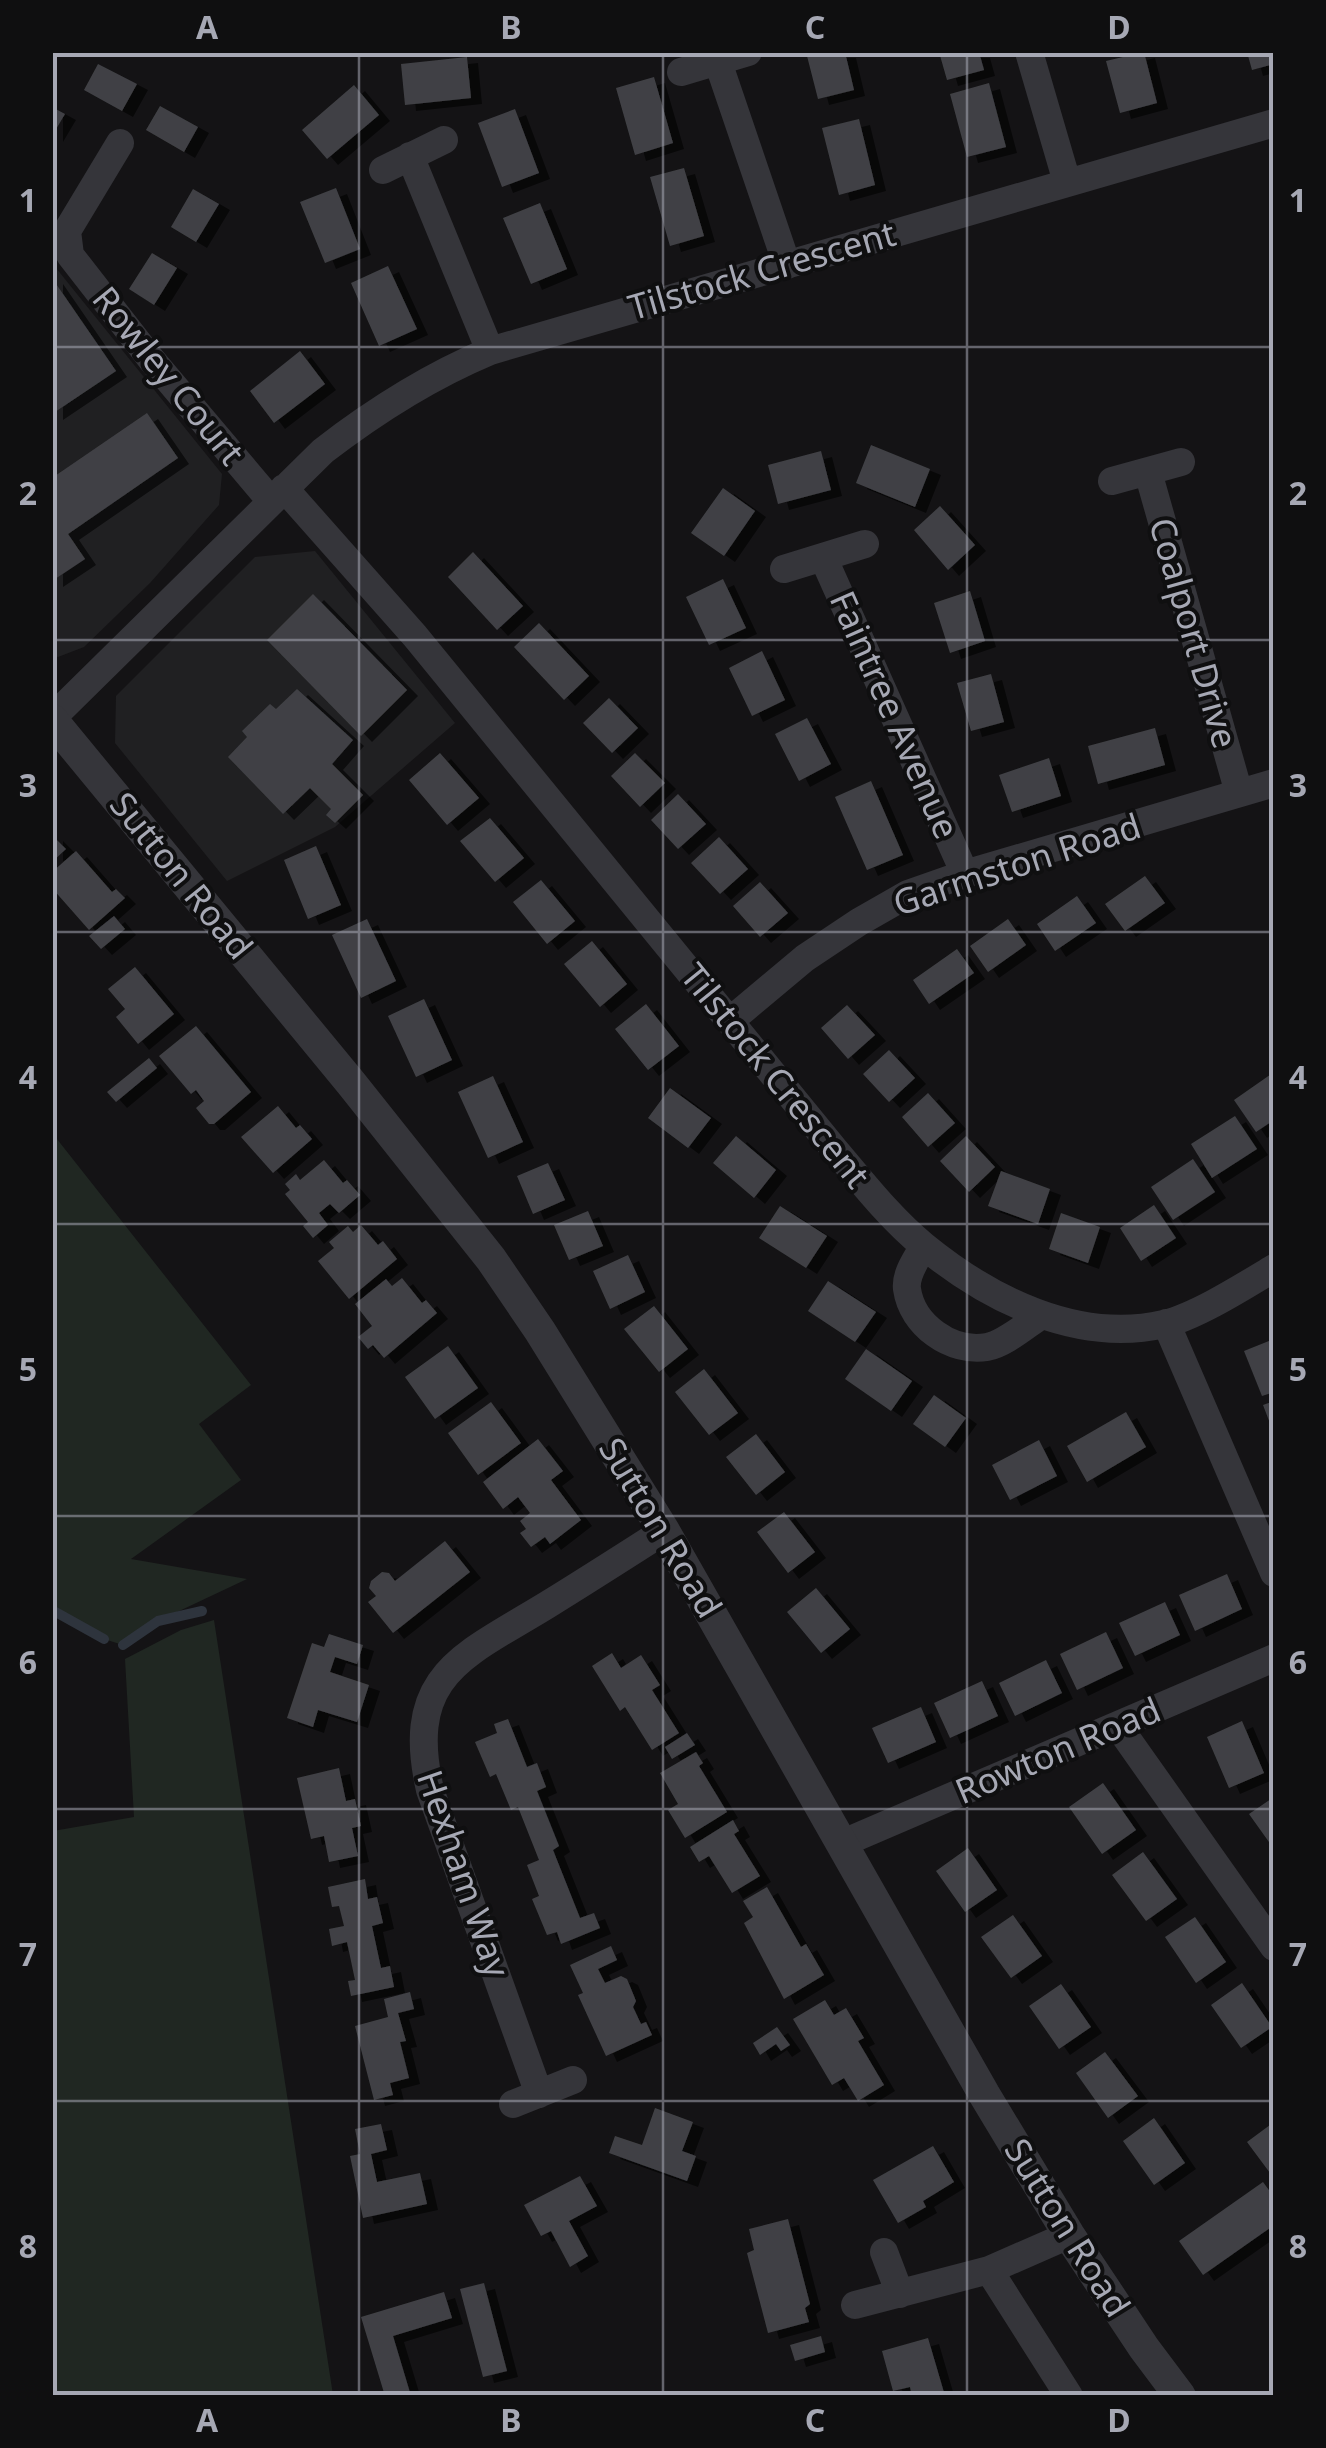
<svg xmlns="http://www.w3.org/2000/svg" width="1326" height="2448" viewBox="0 0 1326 2448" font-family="'Noto Sans',sans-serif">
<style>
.built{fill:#202022}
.green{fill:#202722}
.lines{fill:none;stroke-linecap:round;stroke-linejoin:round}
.stream{stroke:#2e343d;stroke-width:10}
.building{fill:#404145;filter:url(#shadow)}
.minor{stroke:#35353a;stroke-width:28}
.tertiary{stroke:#35353a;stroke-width:32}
.grid{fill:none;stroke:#a6a8b4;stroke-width:2.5;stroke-opacity:0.55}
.labels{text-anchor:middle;stroke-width:8;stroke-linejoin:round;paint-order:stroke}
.street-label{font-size:35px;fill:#a6a8b4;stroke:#0f0f10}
.neatline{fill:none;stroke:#a6a8b4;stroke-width:4}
.grid-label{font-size:32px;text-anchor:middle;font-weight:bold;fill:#a6a8b4}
</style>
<defs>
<filter id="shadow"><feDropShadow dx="11" dy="6" stdDeviation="0" flood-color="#0009"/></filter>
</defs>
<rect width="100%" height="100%" fill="#141315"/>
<path class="built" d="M52 263 222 474 219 505 211 514 150 583 84 647 58 657 52 655Z
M315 551 455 723 335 827 227 881 115 743 116 696 255 557Z"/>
<path class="green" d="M53 1134 251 1385 199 1424 241 1480 131 1559 247 1579 158 1621 123 1645 104 1639 53 1610Z
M214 1620 333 2395H53V1831L134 1817 125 1659 181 1630Z"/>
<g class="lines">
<path class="stream" d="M52 1610 104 1639
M123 1645 158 1621 202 1611
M52 2388 53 2396"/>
</g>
<path class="building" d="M806 52H845L854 90 818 99Z
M939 52H979L984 70 947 80Z
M1144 52 1157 103 1120 113 1106 61Z
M1247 52H1274V64L1252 70Z
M467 57 471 98 405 105 401 64Z
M98 64 137 84 122 111 84 90Z
M654 77 673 143 635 155 616 88Z
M989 83 1006 147 967 157 950 94Z
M354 85 379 115 327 159 302 130Z
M160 106 198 127 184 152 146 130Z
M52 107 65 114 52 136Z
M515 109 539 173 502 187 478 123Z
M859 119 875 185 839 195 822 128Z
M684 168 704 236 670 246 650 177Z
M336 188 360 249 325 263 300 202Z
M193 189 219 204 196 242 171 227Z
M540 203 567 269 531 284 503 218Z
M152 253 177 268 154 305 129 289Z
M388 266 417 329 379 346 351 283Z
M52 278 116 371 52 414Z
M300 351 325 384 274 423 250 391Z
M147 413 178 458 68 534 85 559 52 581V478Z
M871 445 930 469 915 507 856 483Z
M821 451 831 490 778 504 768 465Z
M723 488 755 511 724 556 691 533Z
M940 506 975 545 948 570 914 530Z
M473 552 523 606 497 630 448 577Z
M723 579 746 628 709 645 686 597Z
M970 591 985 641 950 653 934 603Z
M313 594 407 690 361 736 267 640Z
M539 623 589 676 564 700 514 647Z
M762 651 785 700 752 716 729 668Z
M991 674 1004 722 971 731 957 683Z
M297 689 353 740 332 764 363 795 335 823 326 815 331 809 310 788 283 814 228 757 247 737 242 731 270 704 276 709Z
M609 698 638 728 612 753 583 723Z
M807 718 831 764 799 781 775 734Z
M1155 728 1165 765 1098 784 1088 746Z
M440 753 479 798 447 825 409 780Z
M635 753 665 783 640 807 611 776Z
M1049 758 1061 796 1012 812 999 775Z
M871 781 903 855 867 870 835 797Z
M678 794 706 824 678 849 651 820Z
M490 818 524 858 495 882 460 841Z
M52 835 66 849 52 862Z
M719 837 748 869 720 894 691 863Z
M316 846 341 905 308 919 284 860Z
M76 851 112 892 116 889 125 898 89 930 52 888V872Z
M1145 876 1165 903 1125 931 1105 904Z
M541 880 575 921 547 944 513 902Z
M760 882 788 913 760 937 733 906Z
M1077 896 1096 923 1055 951 1037 924Z
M114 916 125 929 101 949 89 936Z
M367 919 396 981 361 998 332 935Z
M1008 919 1026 945 988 972 970 946Z
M592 941 627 984 600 1007 564 964Z
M957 949 974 973 929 1004 913 980Z
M135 967 174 1014 138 1044 116 1017 125 1009 108 989Z
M424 999 452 1060 416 1077 388 1016Z
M646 1004 679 1046 648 1070 615 1029Z
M847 1005 875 1035 848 1059 821 1028Z
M196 1026 251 1092 214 1124H209L196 1108 204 1101 196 1090 191 1094 159 1056Z
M889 1050 915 1078 889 1102 863 1074Z
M149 1058 157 1068 116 1102 107 1092Z
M1274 1072V1120L1256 1132 1234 1100Z
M493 1076 523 1142 488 1158 458 1092Z
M670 1088 711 1118 688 1148 648 1118Z
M928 1093 955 1123 928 1147 902 1117Z
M278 1106 296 1128 300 1125 312 1139 273 1173 241 1137Z
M1235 1116 1257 1149 1212 1178 1191 1144Z
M736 1136 776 1170 754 1198 713 1163Z
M966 1136 995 1167 969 1192 940 1161Z
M1193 1159 1215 1192 1173 1220 1151 1187Z
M324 1160 343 1183 347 1180 360 1195 339 1213 330 1204 319 1213 328 1225 313 1238 303 1226 308 1222 285 1194 290 1190 285 1184 296 1174 300 1180Z
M548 1163 565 1200 533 1214 517 1176Z
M1001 1171 1050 1189 1038 1224 988 1206Z
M1154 1205 1176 1238 1141 1261 1120 1228Z
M780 1206 827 1236 806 1268 759 1238Z
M588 1211 603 1246 569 1260 554 1225Z
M1061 1213 1100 1227 1088 1263 1049 1249Z
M361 1225 378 1245 383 1241 397 1259 349 1299 318 1261 334 1248 329 1242 348 1226 353 1232Z
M628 1255 645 1292 610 1309 593 1271Z
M402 1278 422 1303 426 1300 437 1313 384 1358 373 1345 368 1349 358 1337 372 1326 355 1304 386 1279 392 1286Z
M828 1281 876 1312 855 1342 808 1311Z
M654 1306 688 1349 659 1372 624 1329Z
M1274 1339V1392L1262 1396 1244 1351Z
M448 1346 478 1388 435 1419 405 1377Z
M866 1349 912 1381 891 1411 845 1379Z
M704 1369 738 1413 709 1435 675 1392Z
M934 1395 966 1418 945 1447 913 1424Z
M1274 1401V1431H1273L1263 1405Z
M491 1402 521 1443 478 1475 448 1433Z
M1126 1412 1146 1447 1087 1482 1067 1446Z
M756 1434 785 1472 756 1495 726 1457Z
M538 1439 563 1471 551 1480 581 1520 550 1544 545 1537 531 1547 520 1533 526 1529 520 1521 530 1513 518 1497 503 1509 483 1482Z
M1039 1440 1057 1476 1010 1500 992 1465Z
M784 1512 815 1552 788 1573 757 1532Z
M445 1541 470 1572 393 1633 368 1602 376 1596 369 1588 371 1581 382 1572 389 1573 395 1581Z
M1227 1574 1242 1609 1195 1631 1179 1595Z
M816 1588 850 1629 821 1653 787 1612Z
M1165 1602 1180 1635 1135 1656 1119 1623Z
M1106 1632 1123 1668 1077 1690 1060 1654Z
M329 1634 363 1645 357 1664 335 1657 330 1672 369 1685 357 1722 318 1710 313 1727 287 1718 312 1643 324 1647Z
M612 1653 621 1668 641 1655 660 1685 652 1690 679 1733 652 1750 625 1707 620 1711 592 1666Z
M1046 1660 1062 1693 1015 1716 999 1683Z
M982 1681 998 1716 950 1738 934 1703Z
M921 1707 936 1742 888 1763 872 1728Z
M508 1719 527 1767 537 1763 546 1787 537 1791 559 1846 553 1850 580 1918 594 1913 600 1928 561 1944 557 1932 547 1935 532 1899 539 1896 527 1865 539 1860 518 1807 511 1810 496 1774 490 1777 475 1742 497 1733 494 1724Z
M1242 1721 1264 1773 1229 1788 1207 1737Z
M687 1733 695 1745 672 1759 665 1747Z
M696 1752 703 1763 699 1766 727 1812 685 1838 668 1810 678 1804 660 1773Z
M339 1768 346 1801 355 1799 361 1826 352 1828 358 1856 329 1862 324 1836 311 1839 297 1778Z
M1103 1783 1136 1830 1102 1854 1069 1807Z
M1274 1797V1849L1249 1814Z
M733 1820 739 1831 734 1834 760 1876 732 1893 709 1856 699 1862 690 1847Z
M968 1848 997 1890 965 1912 936 1871Z
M1143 1852 1177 1899 1146 1921 1112 1875Z
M365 1879 368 1899 377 1897 383 1923 372 1926 381 1968 390 1966 394 1987 351 1996 348 1981 355 1980 347 1942 332 1946 329 1929 344 1926 339 1906 332 1907 328 1887Z
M767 1887 801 1947 806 1944 824 1975 784 1999 744 1923 753 1917 743 1901Z
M1013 1915 1042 1956 1011 1978 981 1937Z
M1195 1917 1226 1962 1196 1983 1165 1937Z
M611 1946 617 1960 598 1969 605 1983 621 1976 627 1979 636 2001 633 2007 641 2024 646 2022 652 2035 606 2056 578 1995 583 1993 570 1965Z
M1242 1983 1272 2027 1241 2048 1211 2005Z
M1061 1984 1091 2027 1059 2049 1029 2006Z
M410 1992 414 2009 398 2013 406 2041 400 2042 409 2078 390 2083 393 2095 374 2100 355 2026 388 2017 384 1999Z
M825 2000 834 2015 846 2008 864 2038 858 2041 884 2085 858 2101 844 2078 832 2085 793 2019Z
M777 2027 790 2045 781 2051 776 2044 760 2055 753 2043Z
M1105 2052 1138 2096 1108 2118 1076 2073Z
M655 2108 693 2122 682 2151 696 2156 687 2181 609 2153 615 2136 642 2145Z
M1154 2118 1185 2163 1154 2185 1123 2141Z
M1274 2122V2171L1270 2173 1247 2142Z
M381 2124 387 2150 371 2154 377 2182 420 2173 427 2204 363 2218 350 2156 360 2154 355 2129Z
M933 2146 954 2182 923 2201 926 2207 898 2223 873 2180Z
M580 2176 597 2206 569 2221 588 2256 570 2267 551 2231 541 2236 524 2205Z
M1263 2182 1274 2197V2225L1203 2275 1179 2241Z
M788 2219 810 2304 805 2308 809 2322 768 2333 747 2253 754 2250 749 2229Z
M484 2283 507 2371 483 2377 460 2289Z
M444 2292 452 2318 393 2336 411 2396H385L361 2317Z
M821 2336 825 2352 795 2361 790 2345Z
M928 2338 945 2396H912L910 2387 893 2391 882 2351Z"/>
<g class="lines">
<path class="minor" d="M1029 52 1067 182
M718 62 787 265
M681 72 748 52
M120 143 67 231 70 255 151 359 271 501
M410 156 490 351
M383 170 444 140
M1148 472 1239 793
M1112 481 1181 462
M284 488 415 636 835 1150C863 1183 890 1218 924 1246 989 1299 1077 1344 1164 1324 1197 1316 1244 1286 1274 1268
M823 557 965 874
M784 569 865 544
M52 718 323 451C376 410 428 377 490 351L1274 123
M731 1020 805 958 859 922 908 894 965 874 1274 783
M924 1246C917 1258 905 1274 907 1289 912 1325 951 1353 987 1347 1004 1344 1025 1326 1040 1316
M1166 1323 1274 1573
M1118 1726 1274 1947
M843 1843 1274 1658
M539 2094 430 1790C404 1675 462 1657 547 1605 586 1581 625 1556 664 1531
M513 2104 573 2080
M884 2252 900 2294
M989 2270 1069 2396
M855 2305 989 2270 1069 2235"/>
<path class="tertiary" d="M52 720 351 1083 491 1259 540 1331 664 1531 984 2094 1069 2235 1144 2348 1180 2396"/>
</g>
<path class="grid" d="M359 52V2396M663 52V2396M967 52V2396M52 347H1274M52 640H1274M52 932H1274M52 1224H1274M52 1516H1274M52 1809H1274M52 2101H1274"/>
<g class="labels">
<g class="street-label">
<text transform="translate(762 271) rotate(-16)" y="12">Tilstock Crescent</text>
<text transform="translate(168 376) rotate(51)" y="12">Rowley Court</text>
<text transform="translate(1193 633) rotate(74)" y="12">Coalport Drive</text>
<text transform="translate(894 715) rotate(66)" y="12">Faintree Avenue</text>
<text transform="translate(1017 865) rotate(-18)" y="12">Garmston Road</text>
<text transform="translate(181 876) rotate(51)" y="12">Sutton Road</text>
<text transform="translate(775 1076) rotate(51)" y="12">Tilstock Crescent</text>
<text transform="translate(660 1528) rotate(59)" y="12">Sutton Road</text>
<text transform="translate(1058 1751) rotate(-23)" y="12">Rowton Road</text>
<text transform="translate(463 1874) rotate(71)" y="12">Hexham Way</text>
<text transform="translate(1067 2228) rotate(58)" y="12">Sutton Road</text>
</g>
</g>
<rect width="1326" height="2448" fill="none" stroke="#0f0f10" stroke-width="110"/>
<rect x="55" y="55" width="1216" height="2338" class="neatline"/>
<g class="grid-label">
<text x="207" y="39">A</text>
<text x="511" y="39">B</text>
<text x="815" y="39">C</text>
<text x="1119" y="39">D</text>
<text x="28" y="212">1</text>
<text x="1298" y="212">1</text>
<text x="28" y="505">2</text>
<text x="1298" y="505">2</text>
<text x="28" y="797">3</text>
<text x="1298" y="797">3</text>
<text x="28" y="1089">4</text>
<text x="1298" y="1089">4</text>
<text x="28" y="1381">5</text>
<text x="1298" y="1381">5</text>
<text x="28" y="1674">6</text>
<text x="1298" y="1674">6</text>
<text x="28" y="1966">7</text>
<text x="1298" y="1966">7</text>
<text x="28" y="2258">8</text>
<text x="1298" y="2258">8</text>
<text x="207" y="2432">A</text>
<text x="511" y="2432">B</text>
<text x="815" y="2432">C</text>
<text x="1119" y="2432">D</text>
</g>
</svg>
